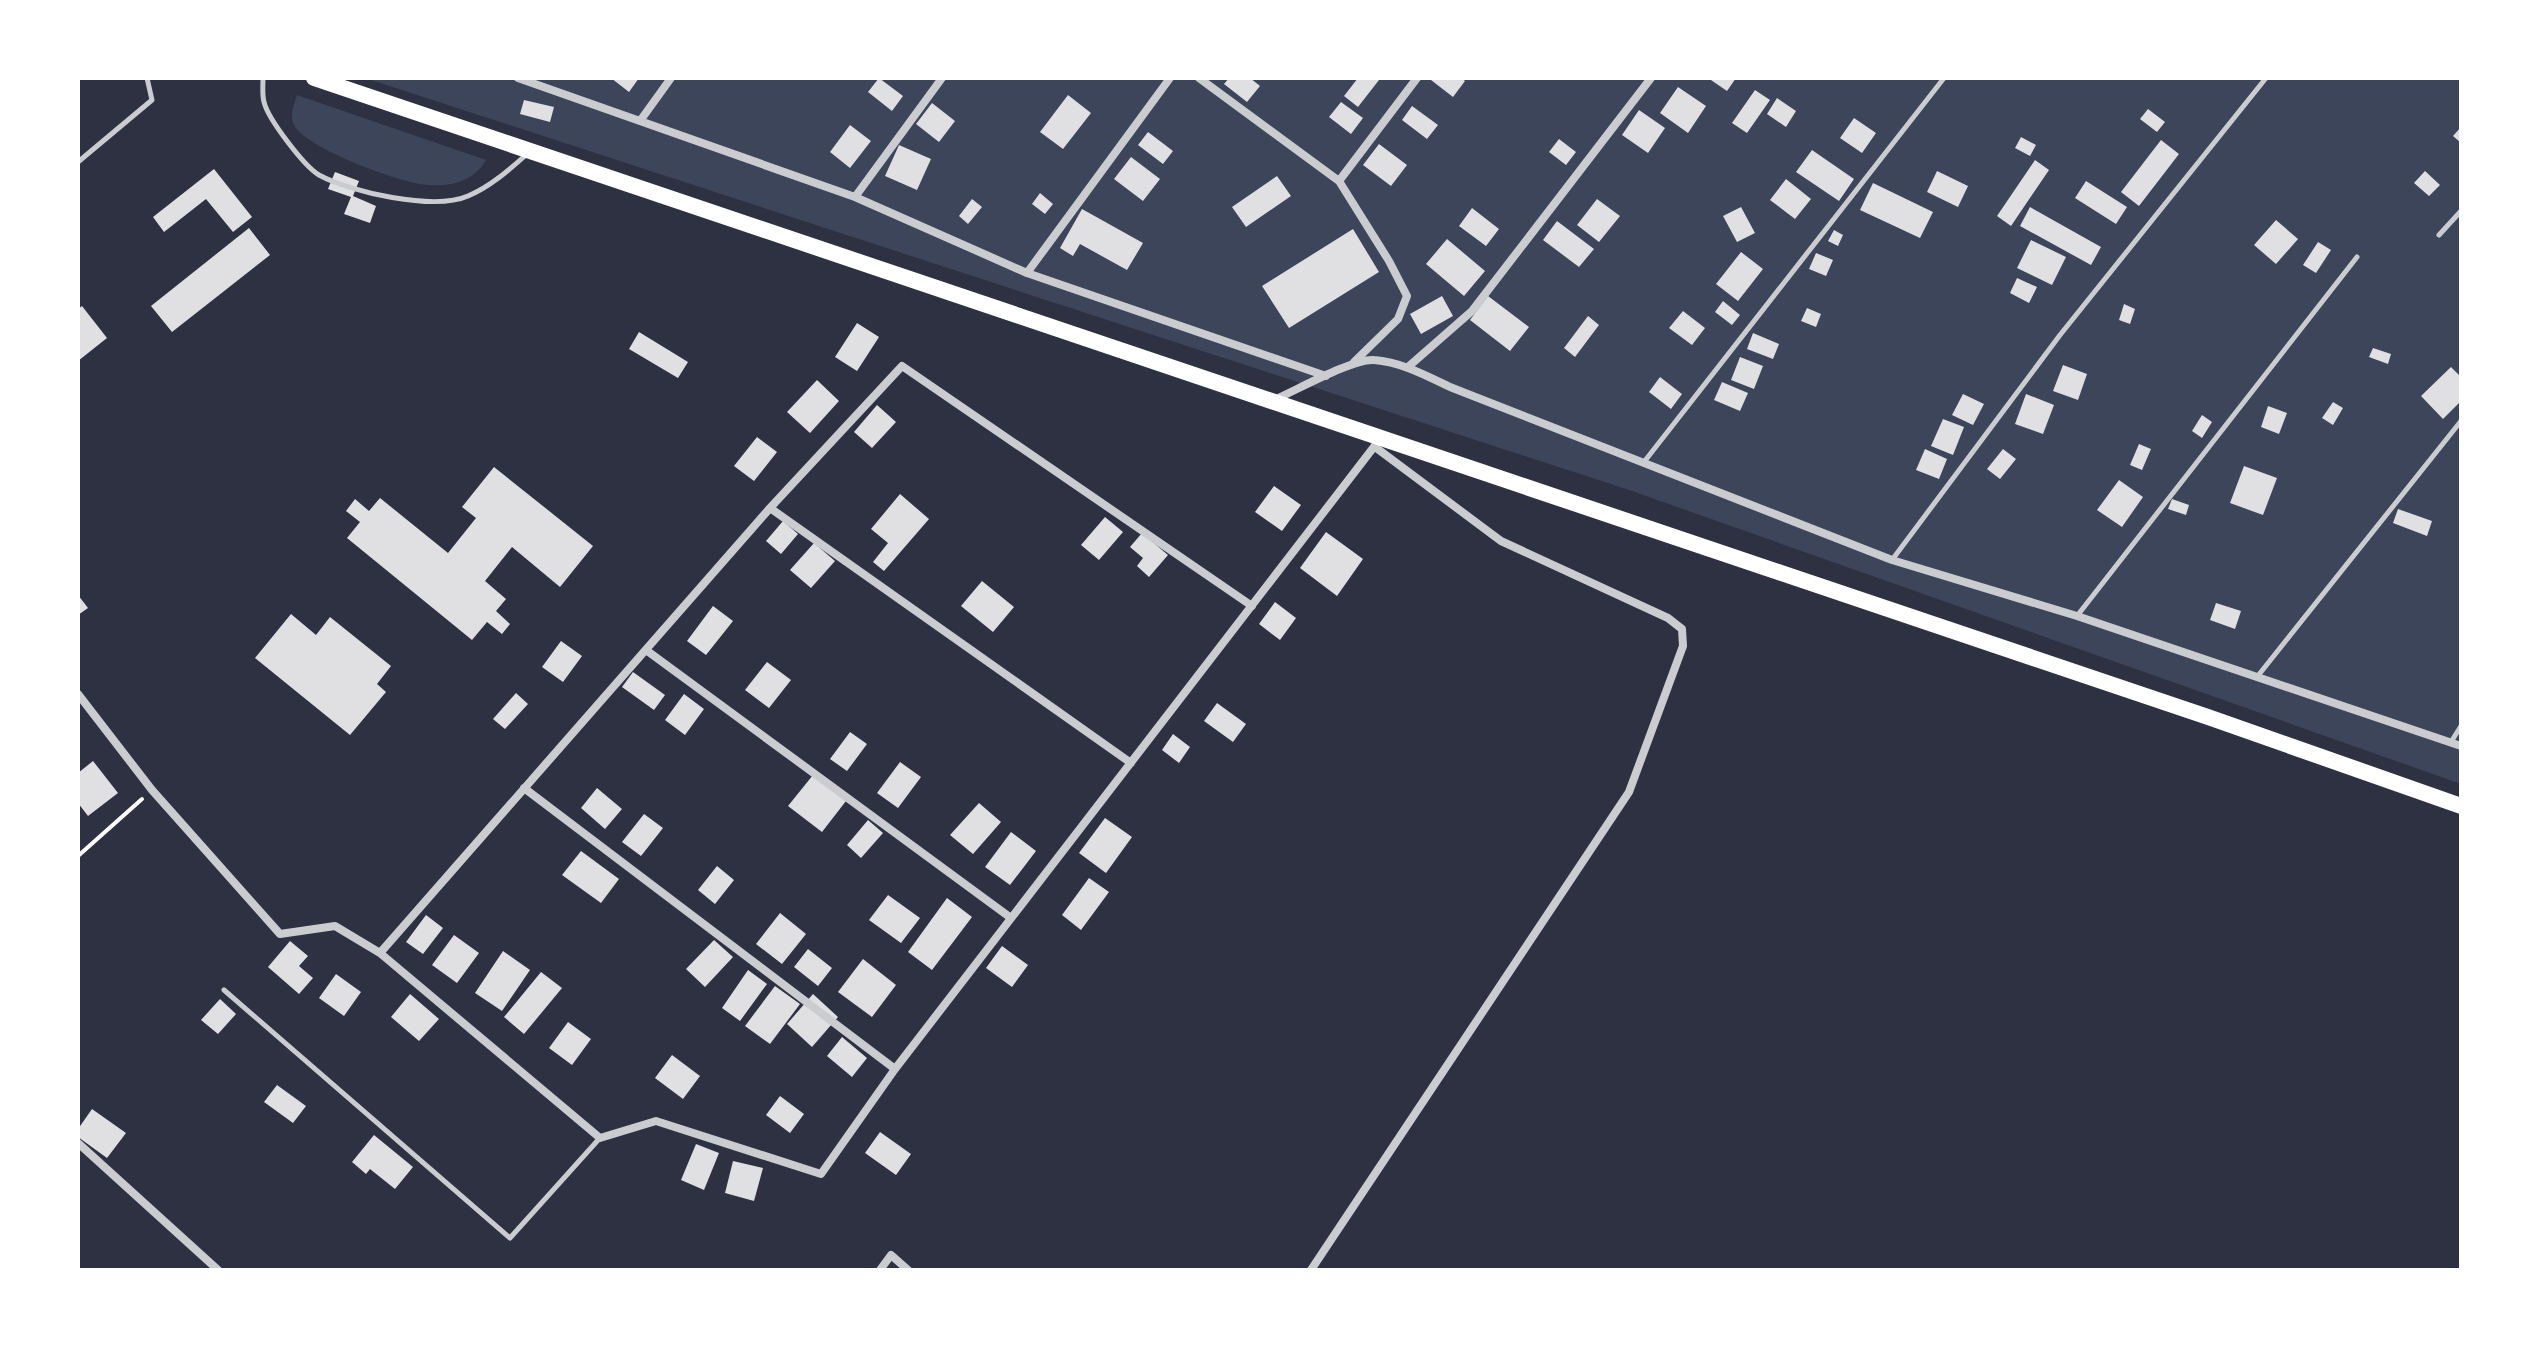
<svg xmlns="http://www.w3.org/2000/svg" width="2539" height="1348" viewBox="0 0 2539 1348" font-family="Roboto,sans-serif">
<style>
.green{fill:#3c4559}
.building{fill:#e0e0e3}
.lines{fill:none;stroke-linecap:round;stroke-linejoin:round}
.path{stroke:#fff;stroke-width:4}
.service{stroke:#caccd0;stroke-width:5}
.minor{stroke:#caccd0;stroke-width:8}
.trunk{stroke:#fff;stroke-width:16}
</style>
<rect width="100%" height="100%" fill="#2d3142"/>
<path class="green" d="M365 78H2461V784L1629 490Z
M297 95 486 160C474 181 452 187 428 185 402 184 305 148 294 125 289 115 294 105 297 95Z"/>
<path class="building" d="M611 78H639L629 92Z
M879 78 903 96 892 111 868 92Z
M1229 78H1250L1260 86 1247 102 1224 84Z
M1358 78H1376L1379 80 1358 107 1344 96Z
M1432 78H1461L1465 81 1453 97 1431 80Z
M1708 78H1736L1727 91Z
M1678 87 1706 106 1688 133 1660 113Z
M1755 90 1770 100 1747 133 1732 123Z
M1068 95 1091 113 1063 149 1040 132Z
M1777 98 1796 111 1786 127 1767 114Z
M524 100 554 107 550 122 520 114Z
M1341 102 1363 118 1351 134 1329 117Z
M932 103 955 121 939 142 916 124Z
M1412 106 1438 125 1427 139 1402 120Z
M2148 109 2165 122 2157 132 2140 119Z
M1639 110 1665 128 1648 153 1622 135Z
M1854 118 1876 133 1862 153 1840 138Z
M850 125 871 141 850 168 830 152Z
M2461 127V143L2453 136Z
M1148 132 1173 151 1163 164 1138 145Z
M2021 137 2036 145 2030 156 2015 148Z
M1559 139 1576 152 1566 165 1549 152Z
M2161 140 2179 154 2139 206 2121 192Z
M1379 144 1407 165 1391 186 1363 165Z
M899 145 931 159 917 190 885 176Z
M1812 150 1854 179 1839 201 1796 172Z
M1131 157 1160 179 1143 201 1114 179Z
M2035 160 2049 170 2011 226 1997 216Z
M214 169 252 217 233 232 206 199 164 232 153 217Z
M1937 171 1968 186 1958 207 1927 192Z
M2425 171 2440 185 2429 196 2414 183Z
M335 172 359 181 353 196 376 206 370 223 344 214 351 197 328 189Z
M1277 176 1291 196 1246 227 1232 207Z
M1786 179 1811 199 1795 219 1770 200Z
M2086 181 2127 207 2116 224 2075 198Z
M1873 183 1933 212 1920 238 1860 210Z
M1040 193 1053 204 1045 214 1032 204Z
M972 199 982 207 968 224 959 216Z
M1597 199 1620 216 1599 242 1577 225Z
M1741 207 1755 233 1737 242 1723 216Z
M2030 207 2101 247 2091 265 2020 226Z
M1472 208 1499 229 1486 246 1459 226Z
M1082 209 1143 243 1127 270 1080 244 1073 256 1060 248Z
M2276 220 2298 239 2276 264 2254 245Z
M1557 221 1594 249 1579 267 1543 240Z
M249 228 270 255 172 332 151 306Z
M1353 229 1379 272 1289 328 1262 286Z
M1834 230 1843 235 1838 246 1828 241Z
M1447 239 1485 271 1464 296 1426 264Z
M2031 240 2066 257 2052 285 2017 268Z
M2318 242 2331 250 2316 273 2303 265Z
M1741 252 1763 269 1738 301 1716 284Z
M1816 253 1833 260 1826 276 1809 269Z
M2017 278 2037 287 2029 303 2010 293Z
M1442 296 1453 316 1421 334 1410 314Z
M1488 296 1529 327 1510 351 1470 320Z
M1723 301 1740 315 1732 325 1715 312Z
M2124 304 2135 309 2130 324 2119 320Z
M82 306 107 338 78 361V309Z
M1807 308 1821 314 1816 327 1801 321Z
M1683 311 1705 328 1692 345 1669 328Z
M1588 316 1599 325 1575 357 1564 348Z
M857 323 879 337 857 371 835 357Z
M639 332 688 362 678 378 629 349Z
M1753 333 1779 344 1773 359 1747 349Z
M2373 348 2391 354 2388 364 2369 357Z
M1740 357 1763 366 1754 389 1731 380Z
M2063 365 2087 374 2078 400 2053 391Z
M2451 367 2461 377V401L2443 419 2421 396Z
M1660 377 1682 394 1671 409 1649 392Z
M817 380 839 401 810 433 787 412Z
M1722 382 1748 393 1740 411 1714 400Z
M1963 394 1984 404 1973 425 1952 415Z
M2026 394 2054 405 2043 434 2015 424Z
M2333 402 2343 408 2333 425 2322 418Z
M877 405 896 422 872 448 854 432Z
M2268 406 2287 413 2279 434 2261 427Z
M2202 415 2212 422 2202 438 2192 431Z
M1943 419 1964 427 1953 455 1931 446Z
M757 437 777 452 754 481 734 466Z
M2139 444 2151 449 2142 470 2130 465Z
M1925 449 1947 459 1939 479 1916 470Z
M2003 449 2016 459 2000 479 1987 469Z
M2244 466 2277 478 2263 515 2230 503Z
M494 467 593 546 560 587 512 547 485 581 506 599 496 611 510 624 502 634 487 622 472 640 347 538 360 522 346 511 355 499 369 511 380 498 448 553 476 518 462 507Z
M2119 480 2143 497 2122 527 2097 510Z
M1274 486 1301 505 1282 531 1255 512Z
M900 494 929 519 884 571 873 562 888 543 871 529Z
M2172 499 2189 505 2186 515 2168 509Z
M2398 509 2432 521 2427 536 2393 523Z
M1105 517 1123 532 1099 560 1081 545Z
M783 521 798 534 781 554 766 541Z
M1326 532 1363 559 1337 596 1300 568Z
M1142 533 1168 555 1149 577 1137 566 1143 558 1130 547Z
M814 543 835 561 811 588 790 570Z
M982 581 1014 607 993 632 961 606Z
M78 595 88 608 78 615Z
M1275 602 1296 618 1280 640 1259 624Z
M2216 603 2241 611 2235 629 2210 620Z
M713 606 733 621 706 655 687 641Z
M291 614 316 635 330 617 391 666 377 684 386 692 350 735 255 658Z
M561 641 582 656 563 682 542 667Z
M767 662 791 680 769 708 745 690Z
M633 672 665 695 654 710 622 687Z
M516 693 528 704 505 729 493 719Z
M684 694 704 709 685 735 665 720Z
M1217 703 1246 724 1233 742 1204 721Z
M850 732 867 744 847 771 830 759Z
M1173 734 1190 747 1179 763 1162 750Z
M93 761 118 793 88 816 78 803V773Z
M900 762 921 777 898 808 877 793Z
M813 775 846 801 822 832 788 806Z
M597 788 622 809 605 829 581 808Z
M979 803 1001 822 973 854 950 835Z
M644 814 663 828 641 856 622 842Z
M1105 818 1132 837 1106 873 1079 853Z
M868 820 883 833 861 858 847 845Z
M1011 832 1036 851 1010 885 985 867Z
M581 851 619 879 601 903 562 875Z
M717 866 734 880 715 904 698 890Z
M1089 878 1109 892 1081 930 1062 915Z
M888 895 920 918 901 943 869 920Z
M947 898 972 917 932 970 908 952Z
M780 913 806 934 782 964 756 944Z
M426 915 443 928 423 954 406 942Z
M454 935 479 953 457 983 432 965Z
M714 940 733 957 705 987 686 969Z
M290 941 308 956 299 966 313 978 299 994 268 967Z
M1002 946 1028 965 1012 987 986 968Z
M808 949 832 968 818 986 794 967Z
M503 951 530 970 502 1011 475 993Z
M863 959 896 985 872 1017 838 992Z
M748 970 767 984 740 1021 722 1008Z
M541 972 562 988 524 1034 504 1017Z
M336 974 361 992 344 1016 319 998Z
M775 986 800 1004 770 1044 745 1026Z
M410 994 439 1019 419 1041 391 1017Z
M813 994 838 1017 812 1047 787 1024Z
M220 999 236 1014 218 1034 201 1020Z
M568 1022 591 1039 572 1065 549 1048Z
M842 1037 867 1058 852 1077 827 1056Z
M672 1055 700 1076 683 1099 655 1078Z
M277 1085 306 1106 293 1123 264 1102Z
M780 1096 804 1114 790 1133 766 1115Z
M92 1109 126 1133 107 1158 78 1137V1129Z
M880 1132 911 1154 896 1175 865 1153Z
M374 1135 413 1167 395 1189 370 1169 366 1174 352 1162Z
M696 1144 719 1153 704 1190 681 1180Z
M733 1161 763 1168 754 1201 725 1193Z"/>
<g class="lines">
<path class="path" d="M78 856 142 799"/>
<path class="service" d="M263 78C263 86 262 95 264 102 268 119 304 166 319 175 350 192 434 211 468 196 490 187 509 170 527 154
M78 162 152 100 147 78
M2439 235 2461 211
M1644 462 1944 78
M1892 560 2060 335 2266 78
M2077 616 2357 257
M2257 677 2461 421
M2451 742 2461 726
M224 990 510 1238 599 1139"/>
<path class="minor" d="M518 78 855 197 1027 273 1326 376
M1199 78 1339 181 1417 78
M640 121 671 78
M1339 181 1389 261 1407 296 1398 319 1354 362
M855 197 942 78
M1027 273 1170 78
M1408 367 1472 311 1651 78
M1276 399C1297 390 1354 358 1374 360 1401 362 1425 375 1450 387L1892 560 2077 616 2461 746
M770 508 1131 763
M646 650 1011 918
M78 694 152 790 280 934 335 926 380 953 600 1138 656 1121 821 1174 895 1069 1380 439
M524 788 895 1069
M380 953 770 508 902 366 1252 606
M78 1143 218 1270
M880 1270 891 1255 908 1270
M1311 1270 1629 792 1683 646 1682 629 1668 618 1501 541 1375 447"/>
<path class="trunk" d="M314 78 2208 717 2461 806"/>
</g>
<rect width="2539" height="1348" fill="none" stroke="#ffffff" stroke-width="160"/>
</svg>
